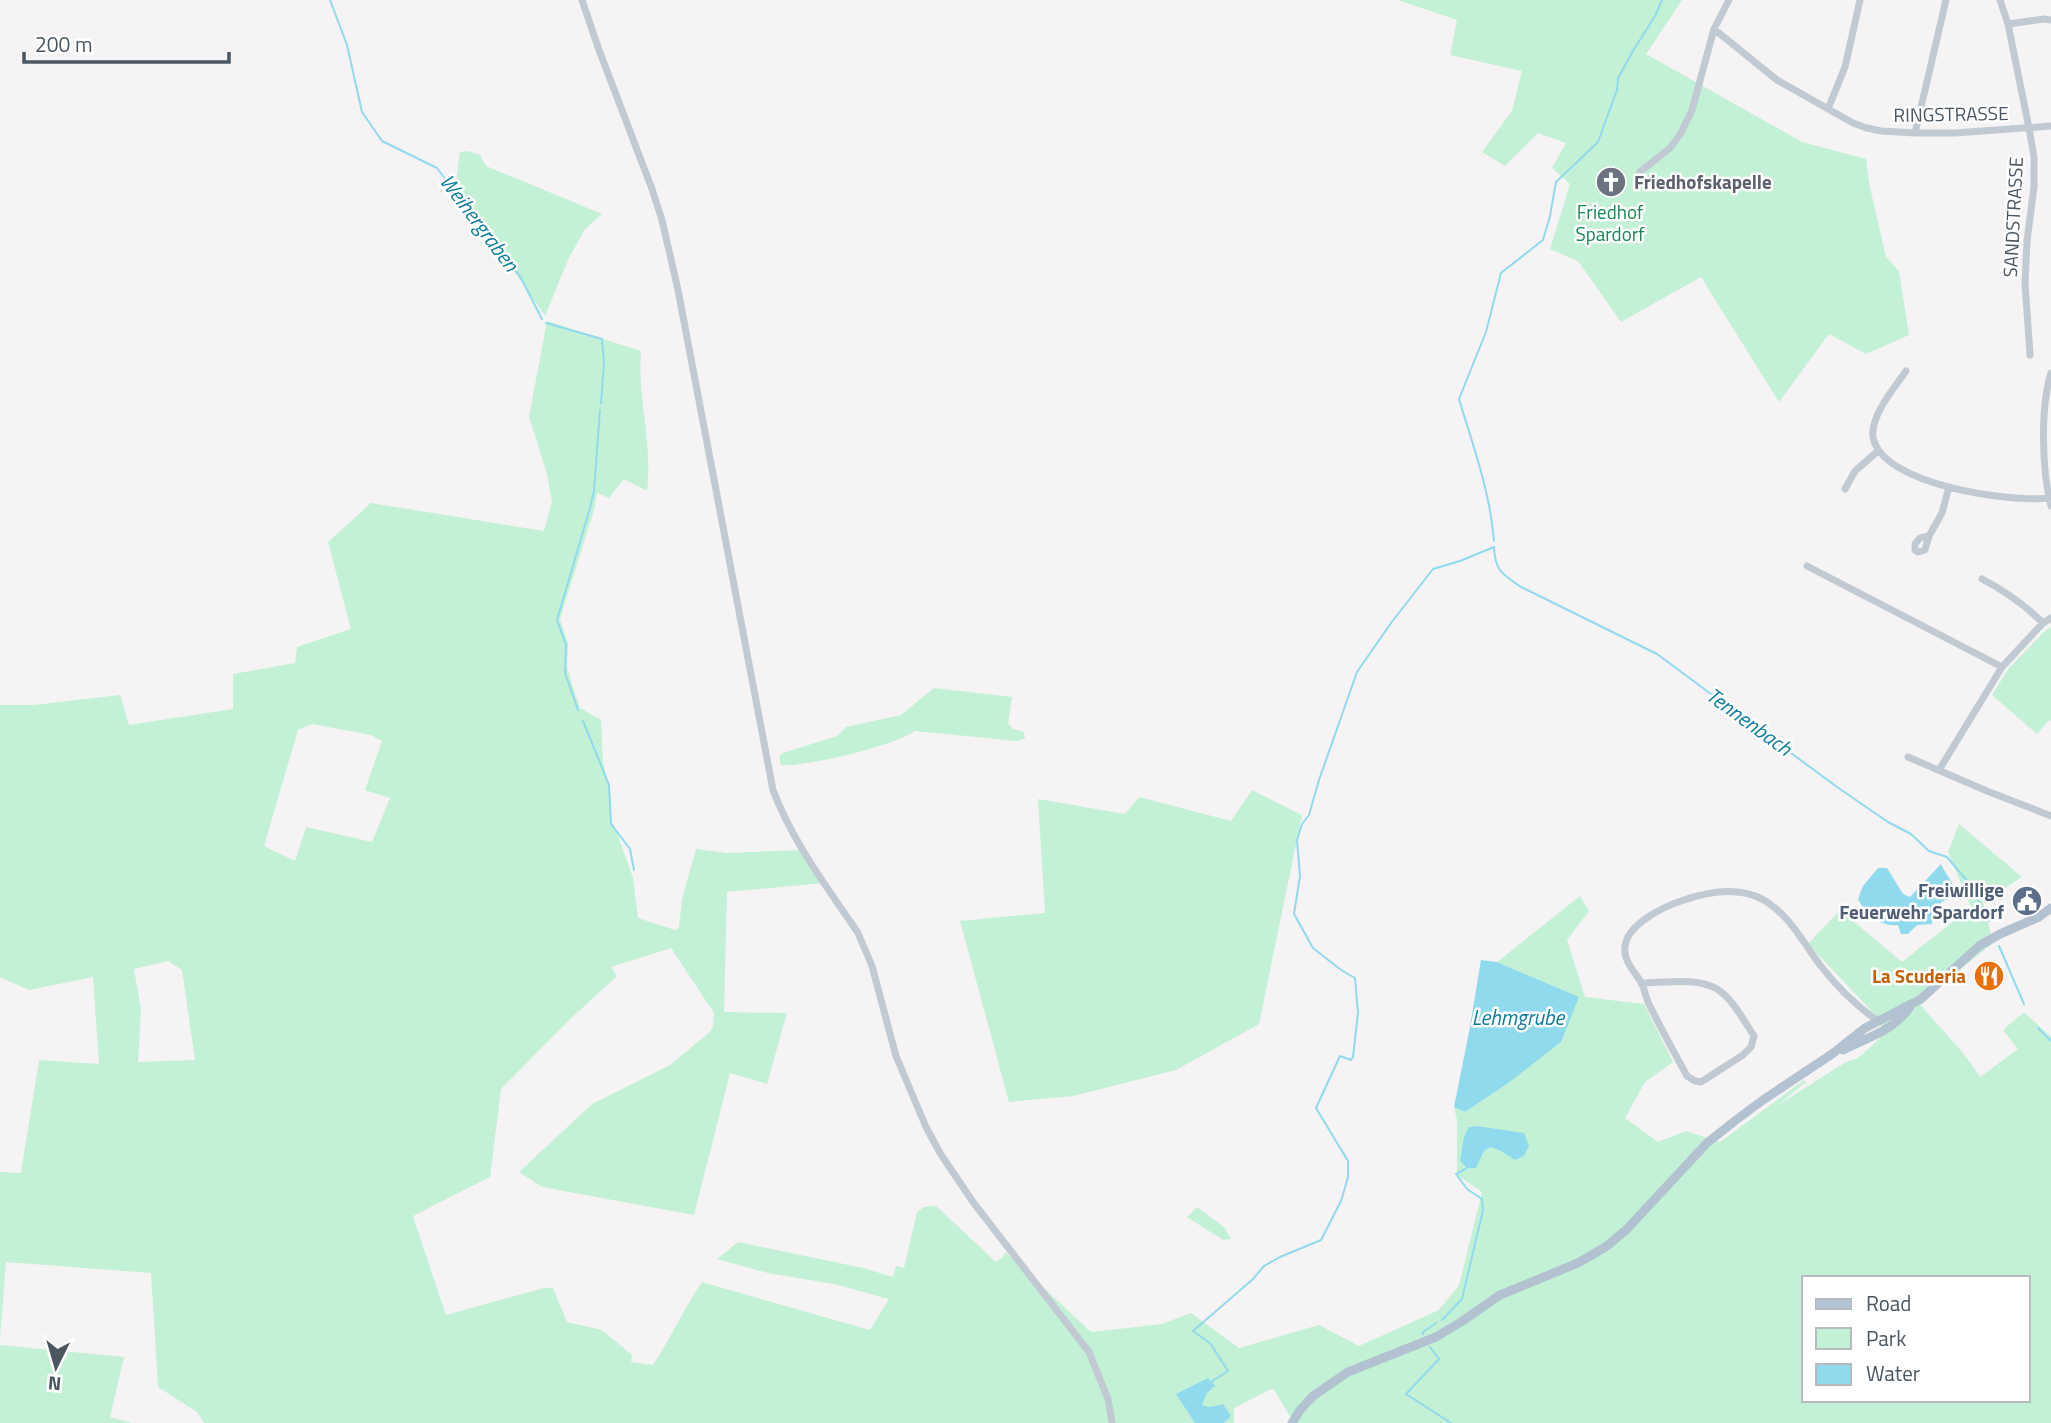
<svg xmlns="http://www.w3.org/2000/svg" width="2051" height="1423" viewBox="0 0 2051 1423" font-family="'Titillium Web',sans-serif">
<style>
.green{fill:#c3f1d5;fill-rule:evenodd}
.water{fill:#90daee}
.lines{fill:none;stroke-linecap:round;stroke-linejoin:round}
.stream{stroke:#90daee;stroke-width:2}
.minor{stroke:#c1cad2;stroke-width:7}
.major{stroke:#b3c2d1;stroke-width:9}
.labels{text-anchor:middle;stroke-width:5;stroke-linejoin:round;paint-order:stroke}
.street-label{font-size:19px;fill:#4a5661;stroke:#fff}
.worship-label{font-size:19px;font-weight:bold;fill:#5b616d;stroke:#fff;text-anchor:start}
.park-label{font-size:19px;fill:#17864f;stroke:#fff}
.service-label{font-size:19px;font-weight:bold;fill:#4e5e75;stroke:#fff;text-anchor:end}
.food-label{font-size:19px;font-weight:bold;fill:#c56008;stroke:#fff;text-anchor:end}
.water-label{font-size:21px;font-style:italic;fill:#0c7c9b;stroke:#fff}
</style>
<rect width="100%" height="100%" fill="#f5f3f3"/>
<path class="green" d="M1398 0H1682L1646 54 1802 142 1866 159 1869 183 1886 257 1899 271 1909 335 1866 354 1829 334 1779 402 1701 277 1621 322 1578 261 1550 249 1570 184 1552 168 1566 143 1538 133 1505 166 1482 152 1512 111 1522 71 1450 55 1457 20Z
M468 151 480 155 486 166 602 214 585 229 568 260 545 316 451 180 456 181 460 152Z
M547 321 641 351C637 398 653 442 647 491L624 479 609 498 597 493 594 510 560 619 568 644 567 665 570 678 580 708 601 720 603 762 611 797 610 820 615 827 633 878 638 918 675 930 679 928 682 899 696 849 727 853 803 850 824 883 727 892 724 1012 787 1013 767 1084 730 1073 694 1215 542 1187 519 1172 592 1104 670 1065 710 1032 713 1026 714 1013 671 948 611 967 617 976 568 1021 501 1089 490 1177 413 1216 446 1315 544 1288H553L567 1322 602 1330 632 1355 631 1362 653 1365C671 1338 684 1308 702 1282L870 1330 889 1299 834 1284 768 1273 717 1259 738 1242 863 1268 893 1277 896 1266 904 1268 917 1212 924 1207 936 1206 996 1262 1003 1257 1005 1252 1091 1332 1162 1324 1191 1313 1239 1348 1319 1325 1359 1346 1439 1310 1459 1285 1482 1192 1457 1175V1120L1454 1107 1465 1112 1507 1084 1579 997 1497 962 1580 896 1589 911 1567 940 1585 997 1644 1004 1673 1062 1645 1082 1625 1118 1658 1142 1686 1131 1720 1142 1804 1080 1806 1082 1778 1105 1846 1062 1858 1058 1889 1030H1882L1880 1024 1882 1022 1808 944 1840 910 1902 962 1971 907 1948 852 1959 824 2022 877 1983 902 1993 943 1919 1003C1939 1028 1963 1049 1980 1077L2018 1049 2003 1030 2024 1012 2051 1037V1423H1294L1273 1388 1234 1408V1423H204L197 1412 158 1387 151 1273 6 1262 0 1338V1172L21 1173 39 1060 99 1064 93 977 29 990 0 977V705H34L120 695 129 725 233 709V674L295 663 297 647 351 629 328 542 371 503 544 531 552 502 547 474 529 417ZM312 724 371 735 382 741 365 790 390 798 372 842 306 827 295 861 264 846 298 730ZM168 961 182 970 195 1060 138 1062 141 1009 134 969ZM1477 1126 1502 1130 1501 1151 1491 1147 1484 1151 1469 1127ZM1804 1278H2028V1400H1804Z
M2051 627V721L2049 720 2037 734 1992 695 2009 668 2045 631Z
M934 688 1012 697 1008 723 1013 729 1024 732 1025 738 1017 741 915 731C893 746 808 767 781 765L779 756 783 753 837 736 846 727 901 715Z
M1252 790 1302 815 1259 1024 1176 1070 1073 1096 1009 1102 960 921 1045 913 1038 799 1125 814 1139 797 1231 821Z
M1197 1207 1224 1227 1231 1239 1223 1240 1187 1217Z
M0 1345 124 1357 110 1417 132 1423H0Z"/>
<path class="water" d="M1941 864C1945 874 1953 881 1955 891 1943 907 1934 898 1932 924L1917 925 1908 934H1901L1898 925C1881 927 1866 914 1858 899L1863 886 1878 868H1887L1903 894 1910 897Z
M1481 960 1497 962 1579 997 1561 1042 1507 1084 1465 1112 1454 1107 1469 1032Z
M1477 1126 1524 1133 1529 1146 1524 1156 1515 1160 1501 1151 1491 1147 1484 1151 1476 1168H1467L1460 1161 1464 1137 1469 1127Z
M1208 1378 1214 1386 1207 1393 1202 1405 1210 1407 1223 1404 1231 1416 1224 1423H1195L1176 1394Z"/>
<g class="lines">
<path class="stream" d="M330 0 347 45 362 112 382 141 437 168 521 278 542 319
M546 323 602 339 604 363 601 403
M1494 541C1490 491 1473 446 1459 399L1486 332 1501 273 1543 240 1550 216 1556 182 1598 142 1617 90 1618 78 1633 51 1655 16 1662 0
M578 710 565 673 566 645 557 620 590 508 594 491 600 410
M583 721 609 785 611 824 630 849 634 870
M1999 946 2024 1004
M2038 1028 2051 1041
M1442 1320 1462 1299 1483 1210 1482 1199 1467 1189 1456 1174 1467 1168
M1423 1334V1332L1436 1323
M1430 1347 1439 1359 1406 1394 1451 1423
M1214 1386 1211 1382 1228 1371 1210 1343 1193 1331 1253 1279 1264 1266 1280 1257 1321 1240 1341 1201 1348 1177V1161L1316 1108 1340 1056 1351 1060 1353 1057 1358 1013 1355 978 1341 970 1313 948 1294 914 1300 876 1297 840 1302 824 1309 815 1319 780 1357 672 1391 623 1433 569 1460 561 1494 547C1495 571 1502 574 1521 587L1657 654 1837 787 1888 822 1911 834 1929 851 1947 857 1968 882 1989 921"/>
<path class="minor" d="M582 0 599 50 652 189 662 220 678 290 773 790C793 843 827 887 858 933L872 966 896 1056 926 1127 940 1153 973 1202 1089 1352 1108 1399 1112 1423
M2000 0 2008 24 2029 128 2034 157V187L2027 241 2025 283 2030 355
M2008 24 2044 19 2051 20
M1714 29 1777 80 1853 123 1867 128 1881 131 1915 133H1955L2051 126
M1828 109 1845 67 1860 0
M1915 133 1946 0
M1640 172 1670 148 1681 133 1692 110 1714 29 1729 0
M1906 371C1895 387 1870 416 1873 437 1881 485 2011 503 2051 498
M2051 373C2040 408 2042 471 2051 506
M1845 489 1855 471 1878 451
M1929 536 1920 538 1915 544V550L1918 552 1925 550 1929 536 1942 513 1949 487
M1807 566 2002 667
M1982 579C2005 591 2025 605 2043 623
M1908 757 1987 791 2051 816
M1939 770 2002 667 2043 623 2051 618
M1641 983C1665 983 1696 977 1717 989 1733 999 1744 1021 1754 1036L1751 1047 1743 1055 1701 1082 1695 1081 1687 1076C1674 1052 1661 1029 1649 1004 1646 998 1645 991 1642 984 1635 971 1623 962 1625 946 1628 924 1663 907 1681 901 1706 892 1735 886 1760 898 1788 912 1802 941 1820 965 1837 987 1855 1005 1878 1021"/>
<path class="major" d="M1843 1050C1868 1037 1893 1031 1910 1007
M1292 1423 1300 1410 1313 1396 1348 1372 1436 1337 1461 1322 1500 1295 1578 1263 1607 1246 1627 1229 1707 1143 1736 1120 1763 1100 1832 1054 1865 1028 1921 999 1979 946 2000 934 2039 917 2051 908"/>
</g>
<defs>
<g id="church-disc" transform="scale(1.575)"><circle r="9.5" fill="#6b7280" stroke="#fff"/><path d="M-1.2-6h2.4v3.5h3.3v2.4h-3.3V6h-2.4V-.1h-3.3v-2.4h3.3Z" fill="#fff"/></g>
<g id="civic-disc" transform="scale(1.575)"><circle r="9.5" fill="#5c6f8a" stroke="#fff"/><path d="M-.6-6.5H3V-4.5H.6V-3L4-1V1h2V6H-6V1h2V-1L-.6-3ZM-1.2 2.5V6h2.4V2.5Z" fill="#fff"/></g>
<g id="restaurant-disc" transform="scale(1.575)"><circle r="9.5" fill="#e8710a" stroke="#fff"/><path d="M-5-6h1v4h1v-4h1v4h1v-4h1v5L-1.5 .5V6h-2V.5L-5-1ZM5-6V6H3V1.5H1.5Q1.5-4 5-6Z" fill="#fff"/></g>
</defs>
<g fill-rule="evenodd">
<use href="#church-disc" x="1611" y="182"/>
<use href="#civic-disc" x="2027" y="901"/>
<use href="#restaurant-disc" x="1989" y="976"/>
</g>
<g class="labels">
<g class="street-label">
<text transform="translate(1951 114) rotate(-1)" y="7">RINGSTRASSE</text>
<text transform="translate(2013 217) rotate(-87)" y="7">SANDSTRASSE</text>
</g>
<g class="worship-label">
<text x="1634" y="189">Friedhofskapelle</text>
</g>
<g class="park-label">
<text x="1610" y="219">Friedhof<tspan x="1610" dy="22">Spardorf</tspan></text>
</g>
<g class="service-label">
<text x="2004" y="897">Freiwillige<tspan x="2004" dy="22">Feuerwehr Spardorf</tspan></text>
</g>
<g class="food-label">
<text x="1966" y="983">La Scuderia</text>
</g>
<g class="water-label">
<text transform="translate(479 223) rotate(53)" y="7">Weihergraben</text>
<text transform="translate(1749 722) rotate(36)" y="7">Tennenbach</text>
<text x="1518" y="1025">Lehmgrube</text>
</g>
</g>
<rect x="1802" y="1276" width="228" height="126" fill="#ffffff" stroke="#b7bbc0" stroke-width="2"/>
<rect x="1816" y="1299" width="35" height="10" fill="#b3c2d1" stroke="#b7bbc0" stroke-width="2"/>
<text x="1866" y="1311" font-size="21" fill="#4a5661">Road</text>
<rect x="1816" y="1328" width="35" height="21" fill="#c3f1d5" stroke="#b7bbc0" stroke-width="2"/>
<text x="1866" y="1346" font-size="21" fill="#4a5661">Park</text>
<rect x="1816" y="1364" width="35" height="21" fill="#90daee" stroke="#b7bbc0" stroke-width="2"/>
<text x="1866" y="1381" font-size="21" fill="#4a5661">Water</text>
<g transform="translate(56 1367) rotate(185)" stroke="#ffffff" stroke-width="5" paint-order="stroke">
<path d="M0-5L12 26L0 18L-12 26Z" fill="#4a5661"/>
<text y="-10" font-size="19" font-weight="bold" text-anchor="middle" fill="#4a5661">N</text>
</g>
<path d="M24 52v10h205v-10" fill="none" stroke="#4a5661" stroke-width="3.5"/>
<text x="35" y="52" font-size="21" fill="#4a5661" stroke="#ffffff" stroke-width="5" paint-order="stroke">200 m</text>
</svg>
